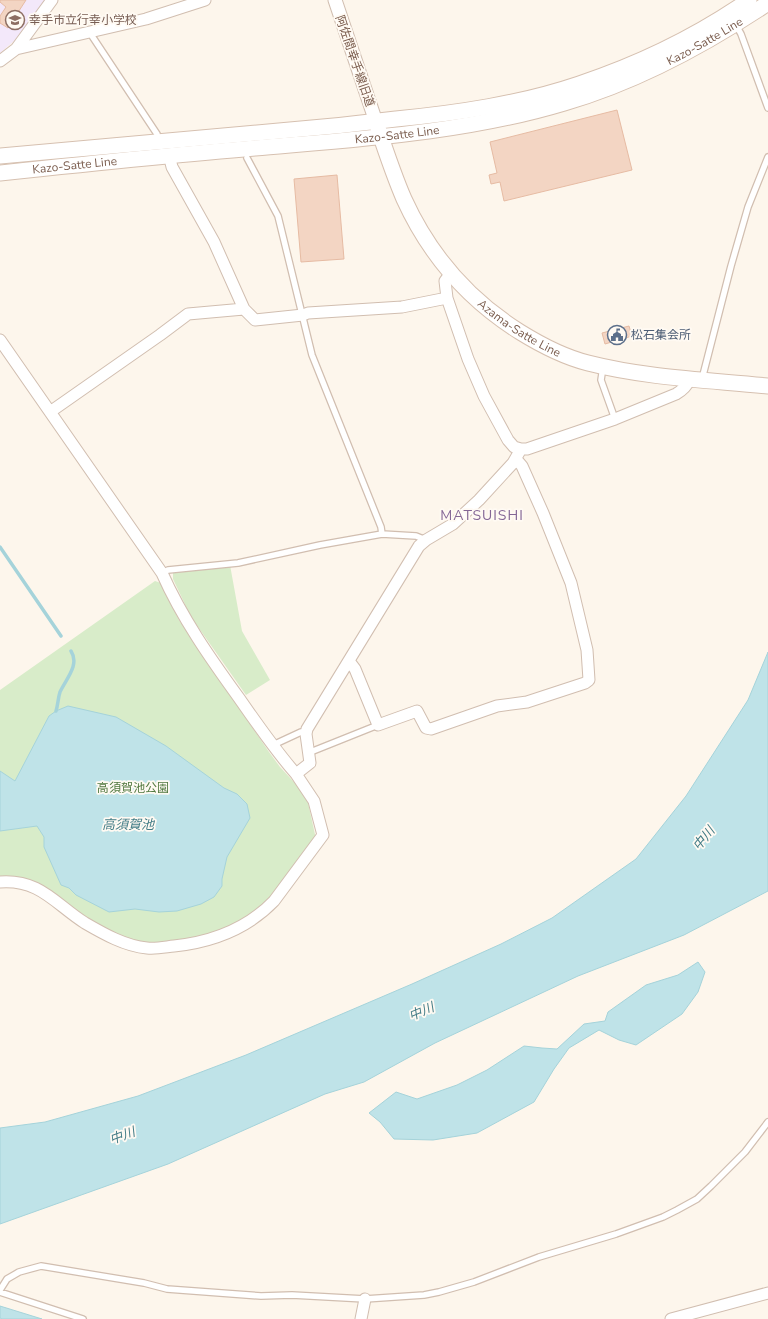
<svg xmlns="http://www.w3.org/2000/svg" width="768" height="1319" viewBox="0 0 768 1319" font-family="'Nunito Sans','Noto Sans JP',sans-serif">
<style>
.education{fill:#f3e8fa}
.green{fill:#d8ecc9}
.water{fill:#bfe3e8;stroke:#a5d3da}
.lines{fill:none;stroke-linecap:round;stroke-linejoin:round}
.stream{stroke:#a5d3da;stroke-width:3.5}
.building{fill:#f3d5c3;stroke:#e6bba3}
.service-casing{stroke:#d1beb0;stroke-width:8}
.minor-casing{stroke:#d1beb0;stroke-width:13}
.tertiary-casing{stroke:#d1beb0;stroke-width:15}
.secondary-casing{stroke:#d6c0b0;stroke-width:17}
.service{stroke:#fff;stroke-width:5.5}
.minor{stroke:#fff;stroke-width:11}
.tertiary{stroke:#fff;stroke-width:13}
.secondary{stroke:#fff;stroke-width:15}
.labels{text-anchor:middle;stroke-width:3.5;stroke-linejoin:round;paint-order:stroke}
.education-label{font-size:12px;fill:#785e54;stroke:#fffaf3;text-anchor:start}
.street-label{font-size:12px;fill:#7a5c4d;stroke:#fffaf3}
.service-label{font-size:12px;fill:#4e5e75;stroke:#fffaf3;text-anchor:start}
.park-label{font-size:12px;fill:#537a41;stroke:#fffaf3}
.water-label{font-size:13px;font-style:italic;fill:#437c86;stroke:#fffaf3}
.quarter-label{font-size:14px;letter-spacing:1px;fill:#846695;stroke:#fffaf3}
</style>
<rect width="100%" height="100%" fill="#fdf6ec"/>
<path class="education" d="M0 0H47L15 40 0 53Z"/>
<path class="green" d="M230 565 242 631 270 680 246 695 191 617 173 579V573Z
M155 581 161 583 179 620 269 752 280 767 293 781 307 798 316 839 266 904 256 913 202 939 154 944 135 942 102 928 41 886 24 878 9 876 0 878V690Z"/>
<path class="water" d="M768 652V891L684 935 578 976 435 1043 364 1082 325 1094 168 1164 0 1224V1128L45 1122 138 1096 246 1055 412 984 501 944 552 918 636 859 686 796 748 700Z
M68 706 116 717 166 746 224 788 237 794 247 804 250 818 227 857 222 879V886L214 897 201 904 177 911 159 912 135 909 109 912 76 895 69 888 61 885 44 847V837L37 826 0 831V771L15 781 49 716 56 711Z
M698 962 705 972 698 992 682 1014 636 1045 619 1040 599 1030 569 1048 554 1069 534 1102 477 1133 433 1140 394 1139 380 1122 369 1113 396 1092 417 1099 457 1085 487 1070 524 1046 542 1048 557 1049 584 1024 605 1021 608 1012 646 985 678 975Z
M0 1306 42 1319H2L0 1318Z"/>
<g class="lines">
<path class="stream" d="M0 547 61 636
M56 711C58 705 58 698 60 692 66 679 80 665 71 651"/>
</g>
<path class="building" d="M0 0H26L8 28 0 23V16L6 7 0 2Z
M617 110 632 170 504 201 500 182 491 184 489 175 497 173 490 142Z
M337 175 344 259 301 262 294 179Z
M629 326 632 336 605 344 602 333Z"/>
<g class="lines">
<g class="service-casing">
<path id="service" d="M736 25 741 34 768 108
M90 33 153 128 157 134 158 142
M247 158 278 216 312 355 381 527 382 534
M603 367 601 380 615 419
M702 379 731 266 748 207 768 157
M162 573 168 570 238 563 320 545 382 534 416 536 426 540
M273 745 301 732H306
M308 753 378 725
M0 1290 7 1279 19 1272 41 1266 144 1283 167 1289 261 1296 292 1295 365 1299 424 1295 439 1292 474 1282 539 1257 616 1234 663 1217 677 1210 697 1199 711 1186 745 1152 768 1122
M0 1292 83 1319"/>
</g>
<g class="minor-casing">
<path id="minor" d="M16 49 146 19 205 0
M0 61 16 49 52 0
M169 155 172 167 214 242 244 309 255 320 303 315 308 313 402 307 447 298
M451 273 445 281 447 298 468 359 484 396 508 440 514 447 521 449H527L615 419 676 394C683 390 687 386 690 379
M0 340 162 573C182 618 210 658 239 698 257 724 275 750 296 774
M50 412 160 335 188 314 244 309
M349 661 355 669 378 725 417 711 426 728 431 729 497 706 527 702 585 683 589 680 587 650 571 583 543 513 522 466 516 459
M0 882C40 879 55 904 85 923 104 934 125 946 147 948 156 949 165 947 174 946 212 942 248 928 274 901L323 835 314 801 296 774 310 763 306 734 307 729 419 546 426 540 453 524 479 500 513 463 521 449
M361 1319 365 1299
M671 1319 768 1293"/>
</g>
<g class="tertiary-casing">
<path id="tertiary" d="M335 0 376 122"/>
</g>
<g class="secondary-casing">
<g id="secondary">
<path id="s1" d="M378 128C386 152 394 176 404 199 429 254 469 300 520 332 541 345 564 357 588 363 647 378 708 380 768 386"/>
<path d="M0 156C93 148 186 140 279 131 318 128 357 124 396 119 457 113 520 104 579 84 639 64 697 36 749 0"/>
<path id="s2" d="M0 173C85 164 170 155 255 148 359 139 464 133 564 103 637 82 705 45 768 3"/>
</g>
</g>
<use href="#service" class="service"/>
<use href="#minor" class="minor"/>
<use href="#tertiary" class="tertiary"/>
<use href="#secondary" class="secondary"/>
</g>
<defs>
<g id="school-ring" transform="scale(1)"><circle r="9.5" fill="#fffaf3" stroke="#8d6e63" stroke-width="1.5"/><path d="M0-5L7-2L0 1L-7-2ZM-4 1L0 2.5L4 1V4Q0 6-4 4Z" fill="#8d6e63"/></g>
<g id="civic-ring" transform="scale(1)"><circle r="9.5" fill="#fffaf3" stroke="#5c6f8a" stroke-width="1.5"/><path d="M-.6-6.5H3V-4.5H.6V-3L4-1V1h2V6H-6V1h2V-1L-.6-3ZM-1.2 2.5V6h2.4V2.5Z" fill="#5c6f8a"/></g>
</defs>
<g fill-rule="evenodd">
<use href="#school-ring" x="15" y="20"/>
<use href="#civic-ring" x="617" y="335"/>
</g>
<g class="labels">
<g class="education-label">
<text x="29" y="24">幸手市立行幸小学校</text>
</g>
<g class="street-label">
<text dy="4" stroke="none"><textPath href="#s2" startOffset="723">Kazo-Satte Line</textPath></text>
<text transform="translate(355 61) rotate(71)" y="4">阿佐間幸手線旧道</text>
<text dy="4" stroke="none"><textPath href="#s2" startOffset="399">Kazo-Satte Line</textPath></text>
<text dy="4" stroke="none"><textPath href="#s2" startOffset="75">Kazo-Satte Line</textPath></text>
<text dy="4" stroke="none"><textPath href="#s1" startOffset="252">Azama-Satte Line</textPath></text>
</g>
<g class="service-label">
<text x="631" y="339">松石集会所</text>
</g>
<g class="park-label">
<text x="133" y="792">高須賀池公園</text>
</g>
<g class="water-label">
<text x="128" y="829">高須賀池</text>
<text transform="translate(703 838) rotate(-51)" y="5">中川</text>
<text transform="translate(421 1011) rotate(-23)" y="5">中川</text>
<text transform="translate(122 1135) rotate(-20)" y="5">中川</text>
</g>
<g class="quarter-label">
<text x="482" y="520">MATSUISHI</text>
</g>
</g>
</svg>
